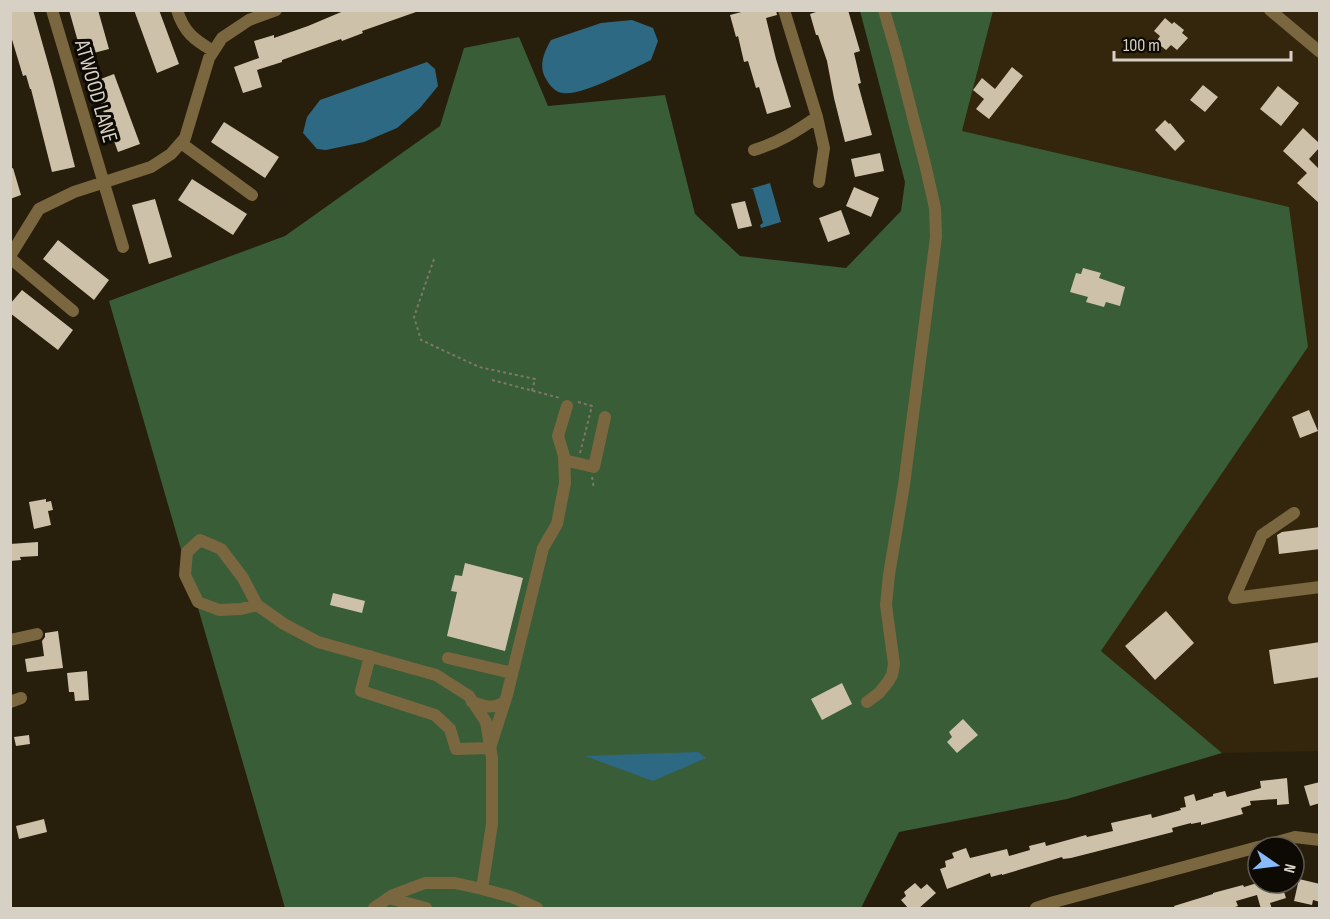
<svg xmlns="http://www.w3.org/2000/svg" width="1330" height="919" viewBox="0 0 1330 919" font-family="'Sofia Sans Condensed',sans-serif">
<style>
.built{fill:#34260d}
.forest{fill:#385d37}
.water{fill:#2e6984}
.building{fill:#cec1aa}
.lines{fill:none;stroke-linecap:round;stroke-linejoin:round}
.path{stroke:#7f7768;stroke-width:2;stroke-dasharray:3 3;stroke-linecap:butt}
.minor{stroke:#7a673f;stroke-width:12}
.labels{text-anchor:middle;stroke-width:6;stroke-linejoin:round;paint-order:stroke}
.street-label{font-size:22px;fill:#d7d1c5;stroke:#0d0903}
</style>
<rect width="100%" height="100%" fill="#281e0c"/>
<path class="built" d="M993 11H1319V751L1222 753 1101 651 1308 347 962 131Z"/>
<path class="forest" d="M860 11H993L962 131 1289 207 1308 347 1101 651 1222 753 1067 799 899 832 861 908H285L109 301 285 236 440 126 464 48 519 37 548 106 665 95 695 214 740 256 846 268 901 211 905 182Z"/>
<path class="water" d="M632 20 653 28 658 41 651 60C632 69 582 96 563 93 555 92 550 86 546 79 538 66 544 52 551 40L601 23Z
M427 62 435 69 438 86 420 108 397 128 364 142 326 150 317 149 303 133 307 117 320 100Z
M770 183 781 222 761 228 760 225 763 223 753 189H750Z
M698 752 706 758 653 781 585 756Z"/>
<path class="building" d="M10 10H33L53 81 75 167 52 172 31 89H30L26 75 23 76 10 33Z
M69 10H98L109 49 82 56Z
M134 10H159L179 64 157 73Z
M346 10H416V12L362 31 363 33 342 41 341 39 282 60V62L257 70 262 87 243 93 234 67 259 58 254 41 274 35V38L308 26Z
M749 10H776L777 15 766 18 776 59 791 107 767 114 759 87 756 88 748 61 744 62 738 36 736 37 730 15Z
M822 10H848L860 51 854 53 861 83 858 84 872 135 845 142 834 98 827 61 818 35H816L810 14Z
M1165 18 1172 24 1174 22 1184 30 1182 33 1188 38 1177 50 1171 45 1166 50 1156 42 1160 36 1154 31Z
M1012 67 1023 76 989 119 976 109 984 99 973 90 982 78 995 89Z
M114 74 140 144 118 152 93 82Z
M1203 85 1218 97 1205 112 1190 100Z
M1278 86 1299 103 1281 126 1260 109Z
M1165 120 1169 124 1170 123 1185 141 1175 151 1155 130Z
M224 122 279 157 265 178 211 142Z
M1303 128 1320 144V147L1309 159 1320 170V204L1297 183 1307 173 1283 151Z
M880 153 884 171 855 177 851 159Z
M13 168 21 195 10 199V169Z
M192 179 247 214 233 235 178 200Z
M854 187 879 198 871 217 846 206Z
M155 199 172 257 149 264 132 205Z
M745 201 752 226 738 229 731 204Z
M841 210 850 234 828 242 819 218Z
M58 240 109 280 94 300 43 259Z
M1083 268 1101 273 1099 278 1125 287 1120 306 1106 302 1104 307 1086 302 1088 297 1070 292 1076 273 1081 274Z
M22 290 73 330 58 350 10 313V304Z
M1309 410 1318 431 1300 438 1292 417Z
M46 499V502L51 501 53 510 48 511 51 525 34 529 29 502Z
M1320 527V549L1279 554 1277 535 1282 532Z
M38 542V556L20 557 21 560 10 561V544Z
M465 563 523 578 505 651 447 636 457 592 451 591 455 575 462 576Z
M333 593 365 601 362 613 330 605Z
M1166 611 1194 643 1155 680 1125 646Z
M58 631 63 668 27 672 25 659 44 656 42 641 45 637V633Z
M1320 642V677L1274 684 1269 650Z
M87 671 89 700 75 701 74 692H69L67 673Z
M842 683 852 704 822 720 811 699Z
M963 719 978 735 957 753 947 742 952 737 949 732Z
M29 735 30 744 16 746 14 737Z
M1287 778 1289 804 1277 805V799L1250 801 1251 805 1241 808 1243 814 1201 825V822L1191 824V823L1172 828 1173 832 1071 858 1063 859 1062 857 1002 875V874L991 877 990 873 947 889 940 869 946 867 945 861 954 858 952 853 966 848 970 858 1007 849 1009 856 1030 850 1029 846 1045 842 1046 846 1086 835 1087 837 1113 831 1111 823 1151 814 1152 818 1181 810 1180 808 1186 807 1184 797 1194 794 1196 801 1213 796V794L1225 791 1227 797 1261 788 1260 781Z
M1320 782V803L1310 806 1304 786Z
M44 819 47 832 19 839 16 826Z
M1299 879 1320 884V902L1313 900 1312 905 1294 901Z
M915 883 921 889 927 884 936 893 918 909H909L901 900 906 896 904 892Z
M1257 883H1281L1286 898 1270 903 1272 909H1261L1257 895 1236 901 1238 906 1229 909H1175L1174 906 1213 894V893L1243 885 1244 887Z"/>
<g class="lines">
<path class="path" d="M434 259 414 317 421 340 479 367 535 379 532 391
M492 380 560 398
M578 402 592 406 580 453
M592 477 594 489"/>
<path class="minor" d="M52 10 123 247
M177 10C184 33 195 40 213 51
M784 10 817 117 824 148 819 182
M1270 10 1320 52
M181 143 252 195
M754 150C778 143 797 131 817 117
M10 256 39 209 74 192 151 167 171 154 185 138 209 58 222 38 249 20 276 10
M10 258 73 311
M564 460 594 467 605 417
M1234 598 1262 535 1294 513
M1234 598 1320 587
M257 605 241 609 219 610 198 602 185 575 187 552 200 540 221 549 243 578 257 605 284 624 318 642 436 675 469 696 486 722 492 758V824L482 889 512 897 537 908
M10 640 37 634
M370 656 361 691 435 715 450 729 456 749 490 748 507 695 543 548 557 524 565 483 564 456 558 436 567 406
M448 658 512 673
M10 702 21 698
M472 702C486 707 491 709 505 702
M867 702 879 693 888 682 892 675 894 664 886 605 889 575 904 485 936 237 935 208 925 164 896 51 884 10
M1259 847 1295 837 1320 840
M388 898 426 908
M374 908 393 895 425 883H455L482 889
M1036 908 1054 902 1258 847"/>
</g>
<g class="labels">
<g class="street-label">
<text transform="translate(97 91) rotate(74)" y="8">ATWOOD LANE</text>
</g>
</g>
<rect width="1330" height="919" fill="none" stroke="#d7d1c5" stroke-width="24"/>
<g transform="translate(1276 865) rotate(104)"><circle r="28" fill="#0d0903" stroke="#5e5951" stroke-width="1.5"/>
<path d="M0-4.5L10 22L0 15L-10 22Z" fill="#87bbfb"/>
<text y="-9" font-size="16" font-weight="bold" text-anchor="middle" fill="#d7d1c5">N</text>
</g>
<path d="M1114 51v9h177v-9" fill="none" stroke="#d7d1c5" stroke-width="3"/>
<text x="1123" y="51" font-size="18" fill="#d7d1c5" stroke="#0d0903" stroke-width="4.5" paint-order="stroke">100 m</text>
</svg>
